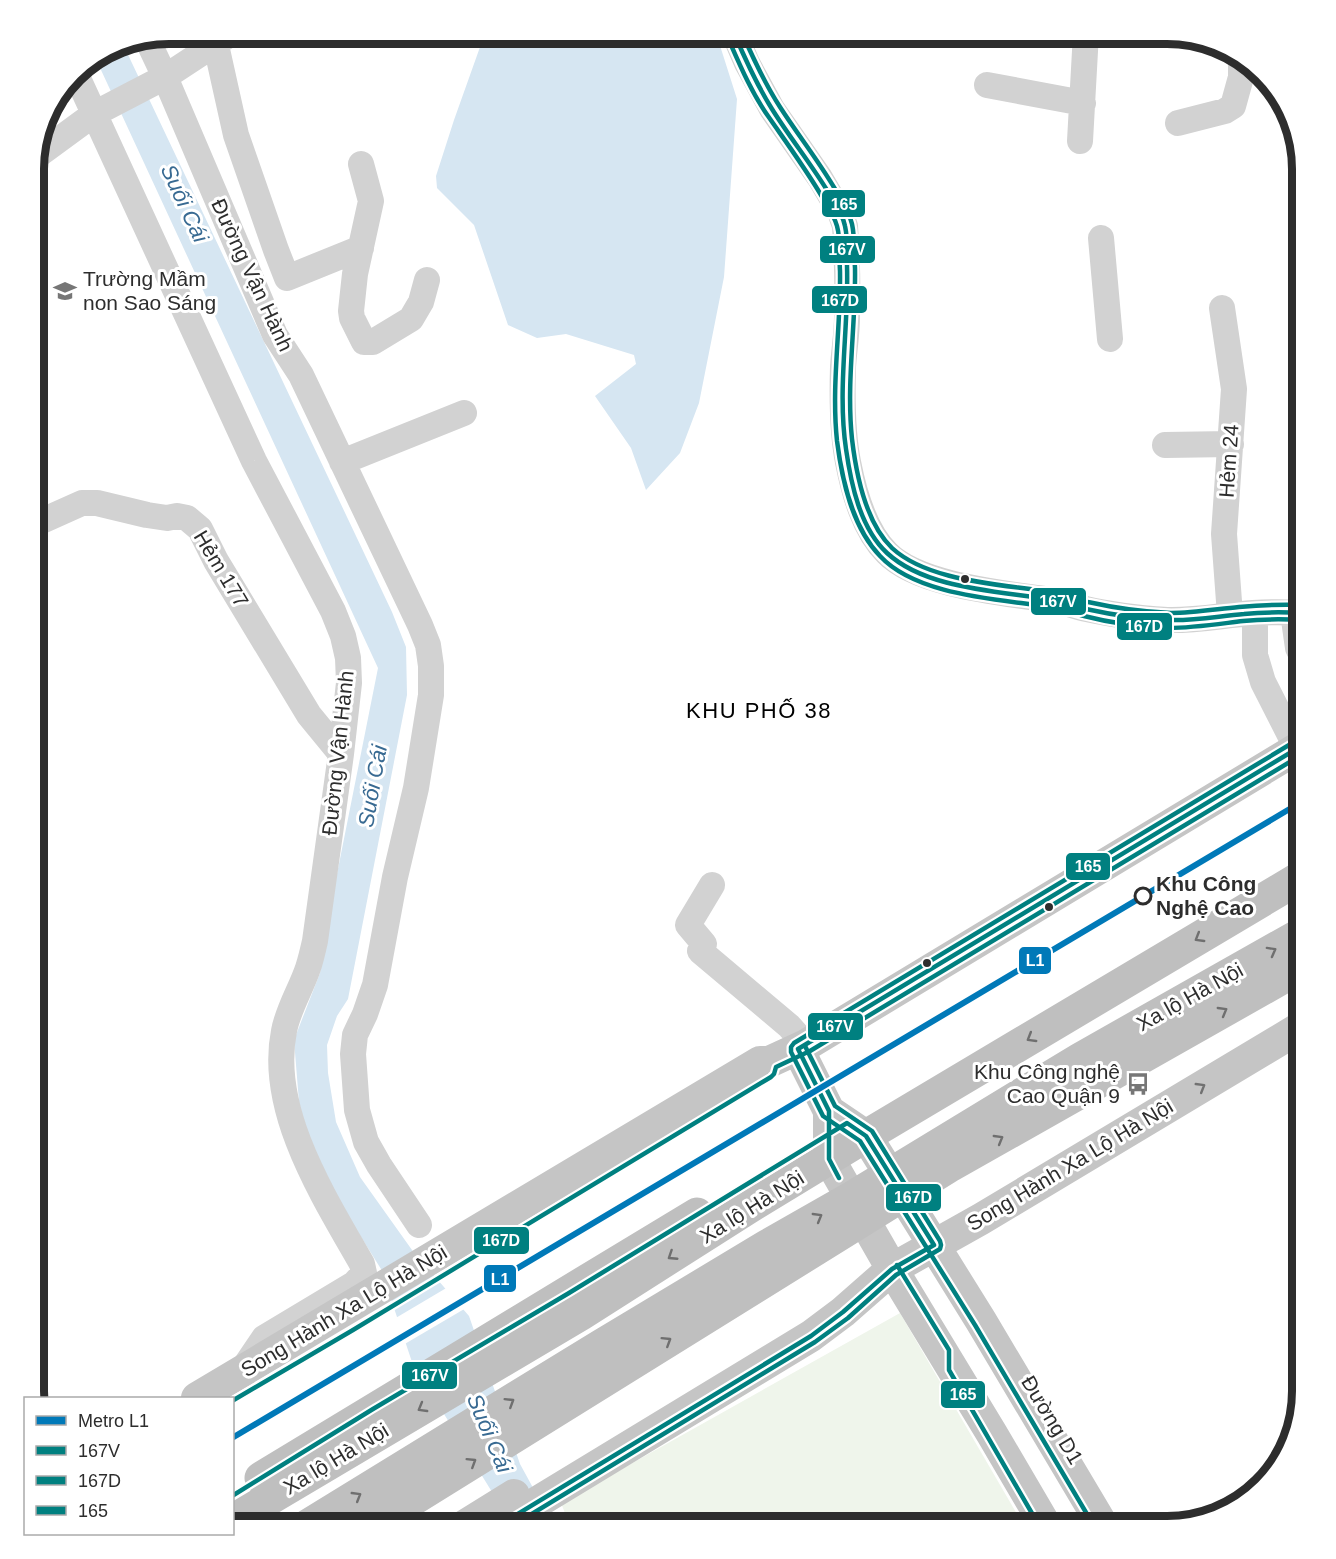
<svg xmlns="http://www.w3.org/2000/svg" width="1336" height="1559" viewBox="0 0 1336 1559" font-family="Arial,sans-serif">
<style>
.green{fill:#eff5eb}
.water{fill:#d6e6f2}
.pier{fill:#fff}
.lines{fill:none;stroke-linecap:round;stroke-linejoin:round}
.minor{stroke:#d2d2d2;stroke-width:26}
.major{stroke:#c5c5c5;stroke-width:32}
.highway{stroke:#bfbfbf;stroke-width:33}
.bus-1-casing{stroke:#fff;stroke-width:9}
.bus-2-casing{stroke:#fff;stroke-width:9}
.bus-3-casing{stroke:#fff;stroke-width:9}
.bus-1{stroke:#008080;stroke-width:4.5}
.bus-2{stroke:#008080;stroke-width:4.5}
.bus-3{stroke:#008080;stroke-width:4.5}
.metro-1-casing{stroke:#fff;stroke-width:10}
.metro-1{stroke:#0079b8;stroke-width:6}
.oneway{stroke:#6f6f6f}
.oneway2{stroke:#717171}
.bus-dot{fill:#2d2d2d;stroke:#fff;stroke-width:2}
.stop-dot{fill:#fff;stroke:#2d2d2d;stroke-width:3}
.labels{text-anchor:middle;stroke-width:6;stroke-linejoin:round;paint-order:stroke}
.street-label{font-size:21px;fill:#2d2d2d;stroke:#fff}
.poi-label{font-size:21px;fill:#2d2d2d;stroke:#fff;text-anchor:start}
.stop-label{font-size:21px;font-weight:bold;fill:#2d2d2d;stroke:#fff;text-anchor:start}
.water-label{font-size:22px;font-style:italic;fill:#386a92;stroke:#fff}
.neighbourhood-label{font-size:22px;letter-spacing:1.5px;fill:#000;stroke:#fff}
.rim{fill:none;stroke:#2d2d2d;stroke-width:8}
.line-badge{stroke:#fff;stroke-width:2}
.badge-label{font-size:16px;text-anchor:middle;font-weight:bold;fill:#fff}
</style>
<rect width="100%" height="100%" fill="#fff"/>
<path class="green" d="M900 1313 1024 1526H570L561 1503Z"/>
<path class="water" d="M485 33H716L737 99 724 277 699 403 680 453 646 490 631 448 595 396 636 364 634 355 566 334 537 338 508 325 474 225 437 188 436 176 454 120Z
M122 42 392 612 406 647 407 695 348 999 337 1016 327 1045 328 1073 336 1122 360 1177 412 1250 469 1316 520 1464 543 1506 552 1526H513L412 1362 381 1269 341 1205 308 1136 299 1102 294 1040 320 973 335 884 378 668 95 57 117 43Z"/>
<path class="pier" d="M448 1287 466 1308 403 1345 394 1319Z"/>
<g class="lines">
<path class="minor" d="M734 33 747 63 772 109 820 178 840 212 845 226C847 256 848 287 847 317 847 334 844 350 843 367 842 399 842 431 848 462 854 493 864 530 887 553 919 586 1006 593 1051 600 1063 602 1074 606 1086 609 1112 615 1140 618 1167 620 1196 621 1224 615 1253 613 1269 612 1286 612 1303 613
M146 37 165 77 275 335 301 375 420 625 428 645 431 666V695L416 788 395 877 375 985 365 1014 355 1035 353 1054 357 1110 366 1142 379 1165 419 1225
M216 45 236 135 276 250 287 278 361 248
M75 72 254 461 333 611 343 636 348 658 349 683 341 754 315 941C313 950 311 959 308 968 301 989 288 1009 284 1031 268 1111 324 1197 362 1264L364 1273 354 1284 264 1338 243 1369
M987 85 1083 103
M1178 123 1225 111 1233 106 1241 77V58
M1080 141 1086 33
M34 158 94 114 165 77 232 33
M361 164 371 201 355 274 351 311 352 318 364 342H373L411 319 421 302 427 280
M1101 238 1110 339
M1222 308 1234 389 1224 534 1230 615
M1165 445 1231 444
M342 462 464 413
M33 525 82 503H97L147 515 167 518 177 516 187 518 200 529 216 561 309 715 341 754
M1255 613V655L1263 682 1297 749
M1293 613 1298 648 1303 658
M712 885 688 925 704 944 700 951 789 1026 806 1045"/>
<path class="major" d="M798 1049 829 1111 866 1136 981 1321 1103 1526
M829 1111V1159L892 1269 992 1434 1046 1526
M197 1398 760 1062H769L806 1045 1303 745
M464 1526 514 1495
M498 1526 811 1336 843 1312 892 1269 981 1219 1303 1026"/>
<path class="highway" d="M261 1478C406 1389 552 1303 697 1214
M232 1521 581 1314 746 1209 866 1136 1303 876
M307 1526 602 1345 767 1246 851 1198 1080 1059 1303 933
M370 1526 948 1167 1303 966"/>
<g class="bus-1-casing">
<path id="bus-1" d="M734 33C745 59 757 85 772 109 790 138 812 165 830 195 836 205 843 215 845 226 848 239 847 253 847 266 849 327 837 388 846 449 851 484 860 528 887 553 927 590 1002 591 1052 600 1064 602 1075 606 1086 609 1113 615 1142 619 1169 620 1194 621 1219 616 1244 614 1263 612 1283 612 1303 613
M839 1178 829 1159V1111L798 1049 1303 745
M232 1496 373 1409 569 1293 847 1123 866 1136 934 1245 892 1269 843 1312 811 1336 498 1526"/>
</g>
<g class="bus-2-casing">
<path id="bus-2" d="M727 36C739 63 751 92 768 116 786 142 805 168 821 195 827 205 834 215 837 226 841 240 839 257 840 271 841 328 831 384 837 441 842 480 852 527 880 556 917 596 999 599 1050 607 1061 609 1072 613 1084 616 1111 623 1140 627 1168 628 1193 628 1218 624 1243 621 1263 619 1283 619 1303 620
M232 1401 353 1330 771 1077 774 1074 776 1067 810 1051 1303 754
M512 1526 815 1342 848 1318 896 1275 940 1249 941 1245 940 1241 872 1131 835 1106 805 1046"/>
</g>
<g class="bus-3-casing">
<path id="bus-3" d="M742 33C753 58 765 84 780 107 798 135 818 160 835 189 841 200 849 211 852 224 855 237 854 254 855 268 856 325 846 382 852 439 856 473 866 523 892 548 930 583 1006 584 1055 593 1067 595 1077 599 1088 602 1115 608 1144 612 1171 613 1194 613 1217 609 1239 607 1261 605 1282 604 1303 605
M897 1265 949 1350V1370L1037 1522
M1094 1526 975 1325 860 1141 823 1116 791 1052V1047L794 1043 1299 739"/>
</g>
<use href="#bus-1" class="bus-1"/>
<use href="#bus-2" class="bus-2"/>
<use href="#bus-3" class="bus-3"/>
<g class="metro-1-casing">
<path id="metro-1" d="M232 1438 1303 801"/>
</g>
<use href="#metro-1" class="metro-1"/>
</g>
<defs><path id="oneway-chevron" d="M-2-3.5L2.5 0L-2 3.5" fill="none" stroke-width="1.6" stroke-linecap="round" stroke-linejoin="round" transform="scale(1.5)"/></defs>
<g class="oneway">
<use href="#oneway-chevron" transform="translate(1199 938) rotate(149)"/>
<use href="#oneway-chevron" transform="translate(1272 951) rotate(-29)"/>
<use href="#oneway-chevron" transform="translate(1223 1011) rotate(-30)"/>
<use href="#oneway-chevron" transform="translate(1031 1038) rotate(149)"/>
<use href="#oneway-chevron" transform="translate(999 1139) rotate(-30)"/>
<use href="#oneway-chevron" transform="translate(818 1217) rotate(-30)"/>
<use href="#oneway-chevron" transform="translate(672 1256) rotate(147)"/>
<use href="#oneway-chevron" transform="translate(667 1341) rotate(-32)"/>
<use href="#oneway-chevron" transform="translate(510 1402) rotate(-32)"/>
<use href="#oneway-chevron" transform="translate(422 1408) rotate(150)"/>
<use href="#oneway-chevron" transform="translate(472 1462) rotate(-32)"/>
<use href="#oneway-chevron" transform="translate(357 1496) rotate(-31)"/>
</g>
<use class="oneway2" href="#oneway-chevron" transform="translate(1201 1087) rotate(-31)"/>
<defs>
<g id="school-bare" transform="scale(1.8)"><path d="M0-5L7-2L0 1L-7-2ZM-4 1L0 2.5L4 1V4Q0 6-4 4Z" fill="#767676" stroke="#fff" stroke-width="2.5" paint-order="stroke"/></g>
<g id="bus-bare" transform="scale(1.8)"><path d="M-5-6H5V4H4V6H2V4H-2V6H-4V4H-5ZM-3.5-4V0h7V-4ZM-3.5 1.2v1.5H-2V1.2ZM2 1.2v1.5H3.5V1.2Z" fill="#767676" stroke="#fff" stroke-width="2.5" paint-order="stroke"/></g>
</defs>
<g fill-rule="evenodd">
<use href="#school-bare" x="65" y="291"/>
<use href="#bus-bare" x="1138" y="1084"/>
</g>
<g class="bus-dot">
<circle cx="965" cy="579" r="5"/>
<circle cx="1049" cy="907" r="5"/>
<circle cx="927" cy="963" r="5"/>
</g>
<circle class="stop-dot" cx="1143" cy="896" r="8"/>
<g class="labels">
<g class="street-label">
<text transform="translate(252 275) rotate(65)" y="7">Đường Vận Hành</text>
<text transform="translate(1229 461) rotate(-86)" y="7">Hẻm 24</text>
<text transform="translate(221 569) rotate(59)" y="7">Hẻm 177</text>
<text transform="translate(338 753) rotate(-84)" y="7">Đường Vận Hành</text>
<text transform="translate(1190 997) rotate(-29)" y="7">Xa lộ Hà Nội</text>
<text transform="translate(1070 1165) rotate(-31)" y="7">Song Hành Xa Lộ Hà Nội</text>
<text transform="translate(752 1207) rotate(-32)" y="7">Xa lộ Hà Nội</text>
<text transform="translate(344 1311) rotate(-31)" y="7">Song Hành Xa Lộ Hà Nội</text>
<text transform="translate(1052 1420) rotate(59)" y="7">Đường D1</text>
<text transform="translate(336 1459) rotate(-31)" y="7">Xa lộ Hà Nội</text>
</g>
<g class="poi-label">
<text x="83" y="286">Trường Mầm<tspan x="83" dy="24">non Sao Sáng</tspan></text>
<text x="1120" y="1079" text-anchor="end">Khu Công nghệ<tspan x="1120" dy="24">Cao Quận 9</tspan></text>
</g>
<g class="stop-label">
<text x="1156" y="891">Khu Công<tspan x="1156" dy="24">Nghệ Cao</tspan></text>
</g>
<g class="water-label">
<text transform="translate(185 203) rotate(65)" y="8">Suối Cái</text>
<text transform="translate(372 786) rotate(-80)" y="8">Suối Cái</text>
<text transform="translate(490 1433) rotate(67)" y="8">Suối Cái</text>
</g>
<g class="neighbourhood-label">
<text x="759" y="718">KHU PHỐ 38</text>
</g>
</g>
<path d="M0 0H1336V1559H0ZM169 44H1167A125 125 0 0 1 1292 169V1391A125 125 0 0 1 1167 1516H169A125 125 0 0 1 44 1391V169A125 125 0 0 1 169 44Z" fill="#fff" fill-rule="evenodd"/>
<path class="rim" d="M169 44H1167A125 125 0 0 1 1292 169V1391A125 125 0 0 1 1167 1516H169A125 125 0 0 1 44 1391V169A125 125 0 0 1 169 44Z"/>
<g class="line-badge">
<rect x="821" y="189" width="45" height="29" rx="6" fill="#008080"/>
<rect x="819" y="235" width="57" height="29" rx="6" fill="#008080"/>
<rect x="811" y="285" width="57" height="29" rx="6" fill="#008080"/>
<rect x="1030" y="587" width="57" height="29" rx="6" fill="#008080"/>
<rect x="1116" y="612" width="57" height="29" rx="6" fill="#008080"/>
<rect x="1065" y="852" width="46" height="29" rx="6" fill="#008080"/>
<rect x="1018" y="946" width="34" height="29" rx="6" fill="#0079b8"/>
<rect x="807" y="1012" width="57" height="29" rx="6" fill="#008080"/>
<rect x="885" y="1183" width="57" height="29" rx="6" fill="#008080"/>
<rect x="473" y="1226" width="57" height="29" rx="6" fill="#008080"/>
<rect x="483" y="1264" width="34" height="29" rx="6" fill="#0079b8"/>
<rect x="401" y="1361" width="57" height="29" rx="6" fill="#008080"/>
<rect x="940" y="1380" width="46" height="29" rx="6" fill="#008080"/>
</g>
<g class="badge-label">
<text x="844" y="210">165</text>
<text x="847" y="255">167V</text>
<text x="840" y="306">167D</text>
<text x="1058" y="607">167V</text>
<text x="1144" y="632">167D</text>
<text x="1088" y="872">165</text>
<text x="1035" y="966">L1</text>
<text x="835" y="1032">167V</text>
<text x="913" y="1203">167D</text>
<text x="501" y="1246">167D</text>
<text x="500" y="1285">L1</text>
<text x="430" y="1381">167V</text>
<text x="963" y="1400">165</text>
</g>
<rect x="24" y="1397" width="210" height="138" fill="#ffffff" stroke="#ababab" stroke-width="1.5"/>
<rect x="36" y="1416" width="30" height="9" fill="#0079b8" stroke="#ababab" stroke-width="1.5"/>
<text x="78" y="1427" font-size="18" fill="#2d2d2d">Metro L1</text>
<rect x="36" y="1446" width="30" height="9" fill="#008080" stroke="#ababab" stroke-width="1.5"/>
<text x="78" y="1457" font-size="18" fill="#2d2d2d">167V</text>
<rect x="36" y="1476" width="30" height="9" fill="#008080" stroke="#ababab" stroke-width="1.5"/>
<text x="78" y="1487" font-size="18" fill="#2d2d2d">167D</text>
<rect x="36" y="1506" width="30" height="9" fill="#008080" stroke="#ababab" stroke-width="1.5"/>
<text x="78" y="1517" font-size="18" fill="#2d2d2d">165</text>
</svg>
